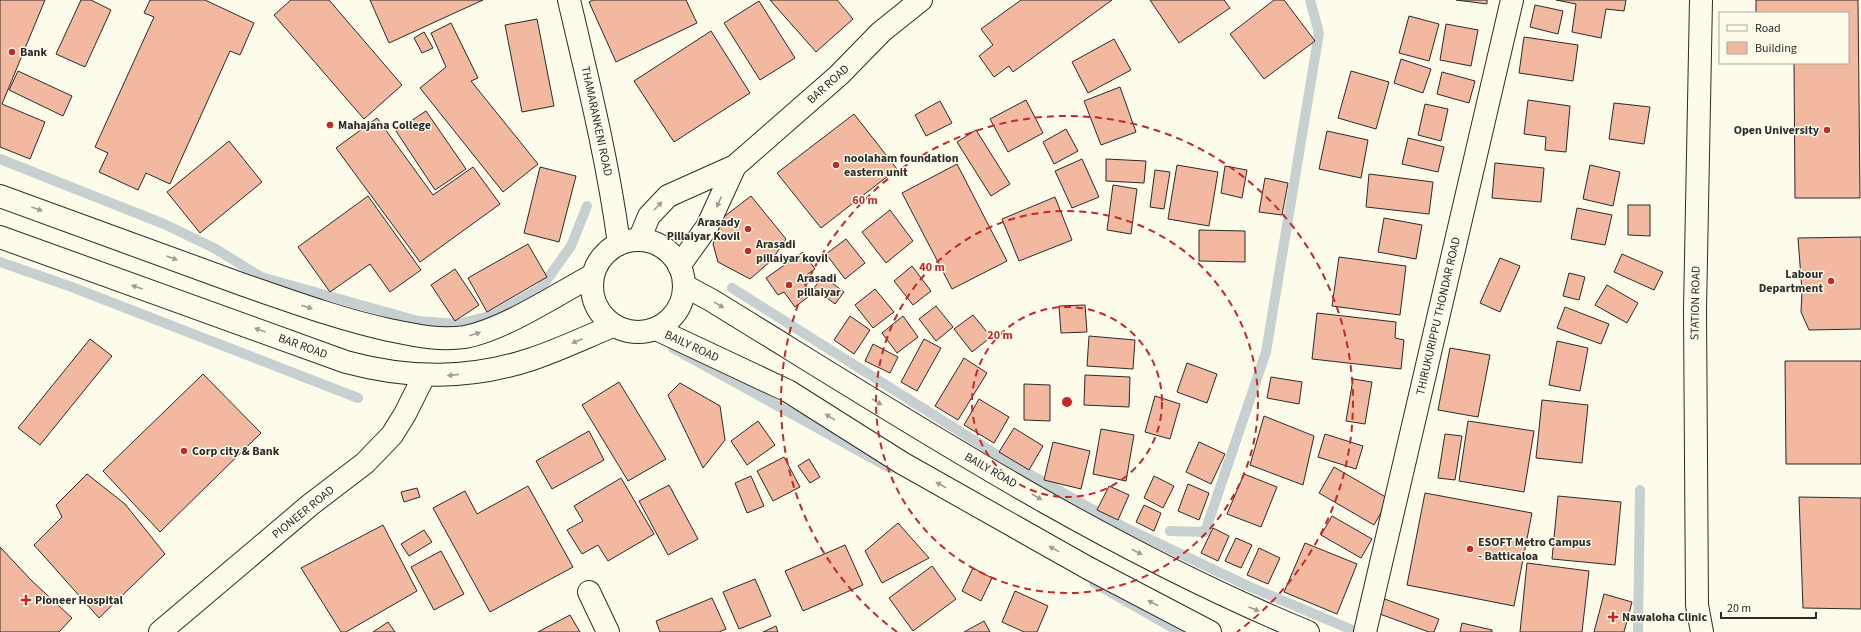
<svg xmlns="http://www.w3.org/2000/svg" width="1861" height="632" viewBox="0 0 1861 632" font-family="'Source Sans 3',sans-serif">
<style>
.lines{fill:none;stroke-linecap:round;stroke-linejoin:round}
.stream{stroke:#c7d0d0;stroke-width:10}
.building{fill:#f2b8a0;stroke:#2b2b2b}
.street-casing{stroke:#2b2b2b;stroke-width:24}
.secondary-casing{stroke:#2b2b2b;stroke-width:24}
.primary-casing{stroke:#2b2b2b;stroke-width:24}
.highway-casing{stroke:#2b2b2b;stroke-width:24}
.street{stroke:#fdfbea;stroke-width:22}
.secondary{stroke:#fdfbea;stroke-width:22}
.primary{stroke:#fdfbea;stroke-width:22}
.highway{stroke:#fdfbea;stroke-width:22}
.oneway{fill:#9e9d94}
.ring{fill:none;stroke:#c62828;stroke-width:2;stroke-dasharray:7 5}
.poi-dot{fill:#c62828;stroke:#fdfbea;stroke-width:1.5}
.labels{text-anchor:middle;stroke-width:3;stroke-linejoin:round;paint-order:stroke}
.poi-label{font-size:12px;font-weight:bold;fill:#2b2b2b;stroke:#fdfbea;text-anchor:start}
.street-label{font-size:12px;fill:#2b2b2b;stroke:#fdfbea}
.centre{fill:#c62828;stroke:#fdfbea;stroke-width:2}
.ring-label{font-size:12px;text-anchor:middle;font-weight:bold;fill:#c62828;stroke:#fdfbea;stroke-width:3;stroke-linejoin:round;paint-order:stroke}
</style>
<rect width="100%" height="100%" fill="#fdfbea"/>
<g class="lines">
<path class="stream" d="M0 159 164 224 214 248 261 277 418 321 458 324 493 315 541 288 571 246 587 206
M0 262 69 286 358 398
M732 288 1010 463 1124 527 1248 586 1357 632
M673 348 890 468
M1170 531 1205 532 1266 352 1319 33 1310 0
M1094 583 1180 632
M1638 632 1640 490"/>
</g>
<path class="building" d="M0 0H45L2 104 45 122 30 159 0 147Z
M81 0H91L111 10 85 67 56 54Z
M150 0H205L254 23 240 55 230 51 170 184 146 173 138 190 99 172 108 153 95 147 154 17 144 13Z
M291 0H329L402 85 364 119 274 15Z
M370 0H483L389 43Z
M593 0H686L697 23 616 62 589 2Z
M770 0H837L853 19 816 52Z
M1021 0H1112L1013 72 1009 66 994 77 979 56 993 45 981 29Z
M1150 0H1224L1230 8 1179 43Z
M1274 0H1284L1315 41 1264 79 1230 34Z
M1456 0H1487V4Z
M1556 0H1626L1624 11 1606 9 1601 38 1572 32 1576 4Z
M1756 0H1858L1860 198H1795L1794 63H1848V13H1756Z
M759 1 795 58 760 80 724 23Z
M1535 5 1563 11 1558 34 1530 27Z
M1409 16 1439 24 1429 61 1399 53Z
M537 19 554 106 522 112 505 25Z
M451 23 478 78 471 81 538 164 503 192 420 88 446 67 431 33Z
M1446 24 1478 30 1471 66 1440 60Z
M711 31 750 93 674 142 634 81Z
M424 32 433 48 422 53 414 38Z
M1524 37 1578 45 1573 81 1519 73Z
M1114 39 1131 70 1088 93 1072 62Z
M1401 59 1431 69 1423 93 1394 83Z
M18 71 72 96 63 116 9 90Z
M1351 71 1389 82 1376 129 1338 118Z
M1442 72 1475 81 1469 103 1437 94Z
M1120 87 1136 132 1101 145 1084 101Z
M1026 100 1043 133 1008 152 990 119Z
M1528 100 1570 106 1566 152 1545 150 1546 137 1524 134Z
M940 101 952 123 926 136 915 115Z
M1614 103 1650 107 1644 144 1609 139Z
M1425 104 1448 109 1441 141 1418 135Z
M426 111 466 169 435 190 396 131Z
M854 114 897 169 821 228 777 173Z
M377 118 433 195 473 167 500 204 420 262 336 148Z
M1066 129 1078 151 1054 164 1043 142Z
M976 130 1010 184 991 196 957 142Z
M1327 131 1368 140 1361 178 1319 169Z
M1408 138 1444 147 1438 172 1402 164Z
M229 141 262 182 200 233 167 192Z
M1082 159 1099 197 1072 208 1055 171Z
M1106 159 1146 161 1144 183 1106 181Z
M1495 163 1544 168 1541 202 1492 198Z
M957 164 1007 261 952 289 902 193Z
M1177 165 1218 172 1209 226 1168 219Z
M1590 165 1620 172 1613 206 1583 199Z
M1225 166 1247 170 1242 198 1221 193Z
M540 167 576 176 559 242 524 233Z
M1155 170 1170 172 1164 209 1150 207Z
M1369 174 1433 182 1429 214 1366 207Z
M1265 178 1288 183 1282 215 1259 212Z
M1113 185 1137 189 1131 234 1107 230Z
M368 196 421 270 390 292 370 264 330 292 298 247Z
M751 196 786 239 772 260 750 279 718 262 713 244 721 219Z
M1055 197 1072 240 1019 261 1002 219Z
M1628 205H1650V236L1628 235Z
M1577 208 1612 215 1605 245 1571 239Z
M890 210 913 241 886 263 862 232Z
M1384 218 1422 225 1416 259 1378 252Z
M1199 230 1245 231V262L1199 261Z
M1861 237V329L1809 330 1801 312 1802 291 1798 238Z
M846 239 865 263 845 279 826 254Z
M528 244 547 277 487 312 468 278Z
M803 252 815 269 801 279 812 294 795 307 784 292 778 295 766 278Z
M1622 254 1663 272 1654 290 1614 272Z
M1339 257 1406 266 1400 315 1332 306Z
M1500 258 1520 266 1500 312 1480 303Z
M912 266 931 291 913 305 894 281Z
M455 269 479 305 455 321 431 285Z
M1569 273 1585 277 1579 300 1563 296Z
M823 276 844 292 835 304 814 288Z
M1607 285 1638 303 1627 323 1595 305Z
M875 289 894 312 873 328 855 305Z
M1085 305 1087 332 1061 333 1059 306Z
M936 306 953 327 936 341 919 319Z
M1565 307 1609 324 1601 344 1557 328Z
M1317 313 1396 322 1395 338 1404 340 1401 369 1312 359Z
M973 315 991 337 972 352 954 329Z
M850 316 870 330 854 354 834 340Z
M903 316 918 337 897 353 882 333Z
M1089 336 1135 340 1133 369 1087 366Z
M90 339 112 356 40 445 18 428Z
M924 339 941 348 917 391 901 382Z
M1557 341 1588 348 1580 391 1549 385Z
M873 344 898 357 890 373 865 361Z
M1450 348 1490 355 1478 417 1438 410Z
M964 358 987 373 958 420 935 406Z
M1785 361H1861V464H1786Z
M1187 363 1217 374 1207 403 1177 392Z
M203 374 261 433 160 532 103 471Z
M1085 375 1130 377 1129 407 1084 405Z
M1271 377 1302 382 1299 404 1267 398Z
M1353 379 1372 382 1365 424 1346 421Z
M619 382 666 459 628 481 582 405Z
M680 383 720 406 725 440 703 468 668 395Z
M1024 384 1050 385V421L1024 420Z
M1155 396 1180 404 1170 439 1145 432Z
M979 399 1009 417 994 443 964 425Z
M1542 400 1588 405 1582 463 1536 458Z
M1264 416 1314 436 1303 485 1250 465Z
M758 421 775 445 747 465 731 441Z
M1468 421 1534 431 1524 492 1459 481Z
M1014 428 1043 446 1029 470 999 452Z
M1101 429 1134 435 1126 481 1093 474Z
M589 431 604 460 552 489 536 461Z
M1325 434 1363 446 1356 469 1318 457Z
M1445 434 1462 436 1455 480 1438 478Z
M1053 442 1090 451 1081 489 1044 480Z
M1199 442 1225 454 1211 484 1186 472Z
M784 457 800 487 773 501 757 471Z
M809 459 820 477 810 483 798 466Z
M1334 467 1389 499 1374 525 1319 493Z
M87 474 125 504 165 554 99 618 34 545 62 517 56 505Z
M1244 474 1277 487 1261 527 1227 514Z
M751 476 764 506 747 513 735 483Z
M1154 476 1174 486 1163 508 1144 498Z
M621 478 654 534 608 561 598 545 582 554 567 530 583 521 574 506Z
M1188 484 1209 493 1199 520 1178 511Z
M669 485 698 539 668 555 639 501Z
M528 486 573 567 490 612 433 508 465 491 477 514Z
M1109 486 1129 495 1118 520 1097 510Z
M417 488 420 497 404 502 401 492Z
M1425 493 1532 513 1514 606 1407 585Z
M1558 496 1621 502 1615 565 1552 559Z
M1799 497 1861 498V609L1803 608Z
M1144 505 1161 513 1154 531 1136 522Z
M1332 516 1372 539 1361 558 1321 535Z
M898 523 929 558 882 583 865 551Z
M383 525 417 591 346 632H341L301 568Z
M1213 528 1229 536 1218 561 1201 553Z
M424 530 432 542 409 556 401 544Z
M1236 538 1252 545 1241 568 1225 561Z
M1305 543 1357 564 1337 614 1284 592Z
M845 545 863 585 803 611 785 571Z
M0 547 32 581 72 618 59 632H0Z
M1259 548 1280 558 1268 584 1247 575Z
M441 551 464 594 434 610 411 567Z
M1527 563 1589 571 1582 632H1520Z
M932 566 956 599 913 631 889 598Z
M973 568 992 578 981 601 962 591Z
M755 579 771 616 739 629 723 592Z
M1015 591 1048 606 1037 632H1024L1002 622Z
M1604 594 1632 602 1624 632H1594Z
M712 598 726 629 719 632H660L656 621Z
M1382 598 1439 619 1434 632H1429L1377 613Z
M570 615 580 632H538Z
M984 621 990 632H964Z
M388 622 395 632H373Z
M1462 623 1492 630V632H1460Z
M776 626 778 632H763Z"/>
<g class="lines">
<g class="street-casing">
<path id="street" d="M589 592 608 632
M1365 632 1512 0"/>
</g>
<g class="secondary-casing">
<path id="secondary" d="M569 0C588 81 608 161 619 244
M160 632 310 505 365 463 392 435 405 414 424 376"/>
</g>
<g class="primary-casing">
<path id="primary" d="M1701 0 1695 310 1697 605 1702 632
M639 240 649 216 668 196 735 166 839 75 881 32 921 0
M679 266 707 227 735 166"/>
</g>
<g class="highway-casing">
<path id="highway" d="M0 196C80 225 161 255 241 284 290 301 339 319 389 330 413 335 440 341 465 337 505 329 556 295 593 275
M0 237 346 362C409 379 469 380 532 359 559 350 586 337 613 326
M592 286a46 46 0 1 1 92 0a46 46 0 1 1-92 0Z
M685 286 711 300C905 419 1097 545 1308 632
M656 329 788 391 902 463 1088 568 1210 632"/>
</g>
<use href="#street" class="street"/>
<use href="#secondary" class="secondary"/>
<use href="#primary" class="primary"/>
<use href="#highway" class="highway"/>
</g>
<defs><path id="oneway-solid" d="M-6-.8H1V-3.2L6.5 0L1 3.2V.8H-6Z"/></defs>
<g class="oneway">
<use href="#oneway-solid" transform="translate(719 202) rotate(114)"/>
<use href="#oneway-solid" transform="translate(658 206) rotate(-46)"/>
<use href="#oneway-solid" transform="translate(37 209) rotate(20)"/>
<use href="#oneway-solid" transform="translate(172 258) rotate(20)"/>
<use href="#oneway-solid" transform="translate(137 287) rotate(-161)"/>
<use href="#oneway-solid" transform="translate(719 305) rotate(31)"/>
<use href="#oneway-solid" transform="translate(307 307) rotate(18)"/>
<use href="#oneway-solid" transform="translate(260 330) rotate(-160)"/>
<use href="#oneway-solid" transform="translate(475 334) rotate(-17)"/>
<use href="#oneway-solid" transform="translate(577 341) rotate(157)"/>
<use href="#oneway-solid" transform="translate(453 375) rotate(174)"/>
<use href="#oneway-solid" transform="translate(877 402) rotate(31)"/>
<use href="#oneway-solid" transform="translate(830 417) rotate(-148)"/>
<use href="#oneway-solid" transform="translate(941 485) rotate(-151)"/>
<use href="#oneway-solid" transform="translate(1037 497) rotate(30)"/>
<use href="#oneway-solid" transform="translate(1054 549) rotate(-151)"/>
<use href="#oneway-solid" transform="translate(1137 552) rotate(27)"/>
<use href="#oneway-solid" transform="translate(1153 603) rotate(-152)"/>
<use href="#oneway-solid" transform="translate(1254 609) rotate(23)"/>
</g>
<g class="ring">
<circle cx="1067" cy="402" r="95"/>
<circle cx="1067" cy="402" r="191"/>
<path d="M897 632A286 286 0 1 1 1237 632"/>
</g>
<g class="poi-dot">
<circle cx="12" cy="52" r="4"/>
<circle cx="330" cy="125" r="4"/>
<circle cx="1827" cy="130" r="4"/>
<circle cx="836" cy="165" r="4"/>
<circle cx="748" cy="229" r="4"/>
<circle cx="748" cy="251" r="4"/>
<circle cx="1831" cy="281" r="4"/>
<circle cx="789" cy="285" r="4"/>
<circle cx="184" cy="451" r="4"/>
<circle cx="1470" cy="549" r="4"/>
<path d="M24 594h4v4h4v4h-4v4h-4v-4h-4v-4h4z"/>
<path d="M1611 611h4v4h4v4h-4v4h-4v-4h-4v-4h4z"/>
</g>
<g class="labels">
<g class="poi-label">
<text x="20" y="56">Bank</text>
<text x="338" y="129">Mahajana College</text>
<text x="1819" y="134" text-anchor="end">Open University</text>
<text x="844" y="162">noolaham foundation<tspan x="844" dy="14">eastern unit</tspan></text>
<text x="740" y="226" text-anchor="end">Arasady<tspan x="740" dy="14">Pillaiyar Kovil</tspan></text>
<text x="756" y="248">Arasadi<tspan x="756" dy="14">pillaiyar kovil</tspan></text>
<text x="1823" y="278" text-anchor="end">Labour<tspan x="1823" dy="14">Department</tspan></text>
<text x="797" y="282">Arasadi<tspan x="797" dy="14">pillaiyar</tspan></text>
<text x="192" y="455">Corp city &amp; Bank</text>
<text x="1478" y="546">ESOFT Metro Campus<tspan x="1478" dy="14">- Batticaloa</tspan></text>
<text x="35" y="604">Pioneer Hospital</text>
<text x="1622" y="621">Nawaloha Clinic</text>
</g>
<g class="street-label">
<text transform="translate(828 84) rotate(-42)" y="4">BAR ROAD</text>
<text transform="translate(597 121) rotate(78)" y="4">THAMARANKENI ROAD</text>
<text transform="translate(1695 303) rotate(-89)" y="4">STATION ROAD</text>
<text transform="translate(1438 316) rotate(-77)" y="4">THIRUKURIPPU THONDAR ROAD</text>
<text transform="translate(303 346) rotate(20)" y="4">BAR ROAD</text>
<text transform="translate(692 346) rotate(25)" y="4">BAILY ROAD</text>
<text transform="translate(991 470) rotate(30)" y="4">BAILY ROAD</text>
<text transform="translate(303 512) rotate(-39)" y="4">PIONEER ROAD</text>
</g>
</g>
<circle cx="1067" cy="402" r="6" class="centre"/>
<g class="ring-label">
<text x="865" y="204">60 m</text>
<text x="932" y="271">40 m</text>
<text x="1000" y="339">20 m</text>
</g>
<rect x="1719" y="12" width="130" height="52" fill="#fdfbea" stroke="#a9a89e"/>
<rect x="1727" y="25" width="20" height="6" fill="#fdfbea" stroke="#a9a89e"/>
<text x="1755" y="32" font-size="12" fill="#2b2b2b">Road</text>
<rect x="1727" y="42" width="20" height="12" fill="#f2b8a0" stroke="#a9a89e"/>
<text x="1755" y="52" font-size="12" fill="#2b2b2b">Building</text>
<path d="M1721 612v6h95v-6" fill="none" stroke="#2b2b2b" stroke-width="2"/>
<text x="1727" y="612" font-size="12" fill="#2b2b2b" stroke="#fdfbea" stroke-width="3" paint-order="stroke">20 m</text>
</svg>
